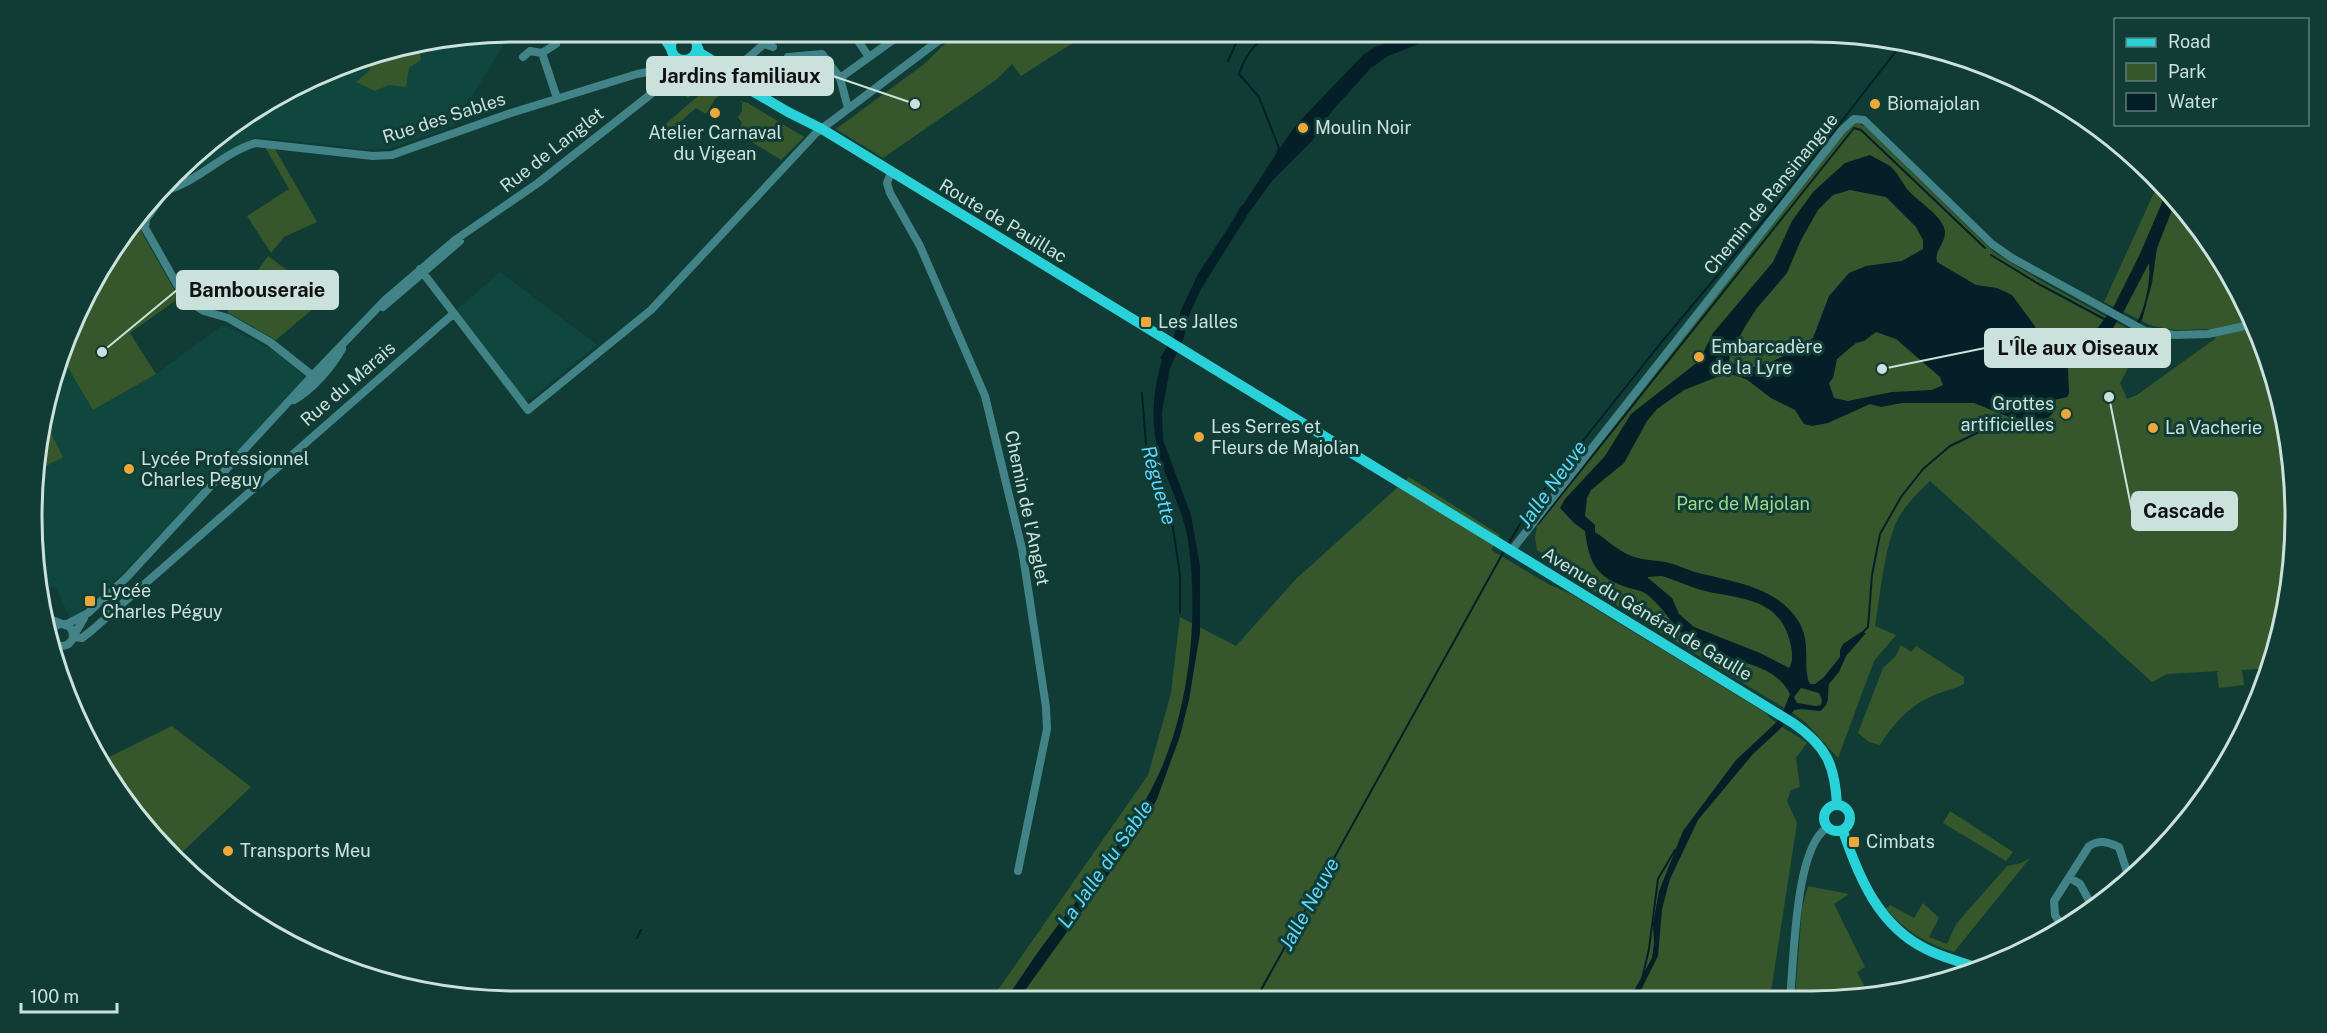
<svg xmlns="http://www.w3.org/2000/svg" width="2327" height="1033" viewBox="0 0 2327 1033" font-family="'Public Sans',sans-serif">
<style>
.built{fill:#0f473e}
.green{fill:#36572b}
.water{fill:#041f27;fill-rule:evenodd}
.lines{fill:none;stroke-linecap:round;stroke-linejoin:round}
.stream{stroke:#041f27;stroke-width:2}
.minor{stroke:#418387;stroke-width:8}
.major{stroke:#29d1d9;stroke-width:10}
.poi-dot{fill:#eca93a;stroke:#113c35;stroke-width:2}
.labels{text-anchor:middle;stroke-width:6;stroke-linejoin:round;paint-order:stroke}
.poi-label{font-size:18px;fill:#cbe1dc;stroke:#113c35;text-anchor:start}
.street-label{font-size:18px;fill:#cbe1dc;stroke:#113c35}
.park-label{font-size:18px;fill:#9ed78a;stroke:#113c35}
.water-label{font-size:20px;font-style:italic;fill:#5dd6fc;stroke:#113c35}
.rim{fill:none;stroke:#cbe1dc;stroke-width:3}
.leader{fill:none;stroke:#cbe1dc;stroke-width:2}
.callout-dot{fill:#cbe1dc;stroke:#113c35;stroke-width:2}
.callout{fill:#cbe1dc;stroke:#cbe1dc;stroke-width:2}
.callout-label{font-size:20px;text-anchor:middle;font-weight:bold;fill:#111}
</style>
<rect width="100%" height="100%" fill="#113c35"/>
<path class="built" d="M512 32 453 126 388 149H366L255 137 174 183 172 182 197 152 274 96 360 57Z
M500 272 597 345 531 399H524L457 310Z
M223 325 275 351 303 374 304 381 126 570 75 617 70 619 57 589 45 585 39 589 32 516 41 422 61 370 67 366 93 410 156 374Z"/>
<path class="green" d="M964 32H1090L1021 76 1012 64 996 80 883 158 836 129 923 65 952 37Z
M419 48 421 60 409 68 406 87 389 85 375 91 356 82 370 70 368 56 385 53 392 59C403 56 408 49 419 48Z
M695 66 712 77 688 98 674 83 684 69Z
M720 81 735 90 733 95 725 91 715 99 706 114 696 108 657 142 652 136 708 87Z
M740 101 748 103 804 137 781 160 737 133 742 123 738 117 742 111V103Z
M1856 123 1864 126 1995 253 2043 282 2127 328C2141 346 2130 365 2120 383L2127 399 2137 395 2216 338 2210 329 2175 330 2152 326 2104 302 2159 182 2195 222 2246 302 2279 391 2294 485 2291 580 2271 668 2242 670 2244 685 2219 688 2217 672 2220 671 2167 674 2152 682 1930 481C1919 492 1907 503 1899 517 1885 541 1880 597 1875 626L1896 635 1874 661 1838 758 1806 723 1794 714 1784 710V708L1595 592 1537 550 1535 538 1538 520 1849 126Z
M265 147 275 149 317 222 284 237 271 253 247 216 289 189Z
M143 217 141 224 142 233 179 298 130 333 156 374 93 410 64 361 97 274Z
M268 256 322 296 312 306 314 308 276 340 227 312Z
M46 423 63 457 46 466 38 451 40 425Z
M1409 477 1500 535 1491 550 1548 584 1571 594 1766 713C1777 727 1793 732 1807 743L1796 758 1800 787 1791 790 1787 801 1797 823 1770 998 991 1000 1148 775 1171 693 1180 617 1236 646 1296 579Z
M1901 645 1911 652 1916 646 1964 677V684C1952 690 1939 692 1928 698 1907 708 1892 726 1880 745L1869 742 1858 733 1883 668 1895 657Z
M172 726 251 787 177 857 99 762Z
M1950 811 2013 852 2006 861 1943 823Z
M2030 858 1954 952C1926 944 1905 930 1886 909L1890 905 1914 918 1923 903 1939 918 1929 937 1947 944 1956 924 2007 866 2021 863Z
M1808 886 1849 894 1834 904 1865 967 1857 972 1870 997 1795 998 1802 908Z"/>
<path class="water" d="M1419 32H1464L1419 44 1388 56 1371 68 1332 111 1312 141 1272 181 1248 214 1201 289 1190 313 1183 340 1170 368 1162 412 1163 440 1191 515 1200 566V633L1189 700 1180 736 1157 799 1139 832 1018 1000H1005C1021 978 1035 955 1052 933 1089 884 1129 835 1156 780 1190 710 1199 616 1188 540 1183 509 1167 483 1159 454 1150 424 1153 390 1162 360L1160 358 1174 336 1181 310 1198 274 1282 145 1296 125 1363 55 1375 47Z
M1870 155C1876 159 1884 162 1890 166 1898 173 1901 181 1907 189 1917 201 1943 216 1945 231 1946 243 1934 250 1937 262L1976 285 1997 288 2012 295 2034 325 2053 363 2070 357 2083 348 2114 306 2139 256 2167 191 2176 200 2157 248 2152 283 2142 320 2131 333 2128 355 2115 368 2113 367 2120 353 2117 350C2102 353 2089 359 2075 363L2074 368H2068L2069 393 2067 397 2054 400 2053 413 2048 418 2037 420 2011 418 1974 403H1902L1881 407 1870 404 1828 423 1812 426 1804 424 1795 410 1771 398 1746 379 1734 375H1722L1684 390 1657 409 1647 421 1624 463 1591 490 1587 498 1585 516 1595 525V532C1606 539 1617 550 1629 555 1641 560 1653 560 1665 562 1676 564 1685 569 1695 572 1732 582 1777 586 1799 622 1812 645 1802 667 1810 684H1815L1824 677 1840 657V650L1843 644 1861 632 1866 633 1846 656 1839 672 1829 684C1827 695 1831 704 1820 711L1801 709 1794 710 1781 728 1753 754 1698 820 1670 879 1662 909 1658 956 1637 998H1630L1652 958 1654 943 1653 924 1659 891 1683 831 1736 760 1780 719 1790 694C1773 660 1728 663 1698 647 1677 635 1668 612 1650 597 1644 591 1637 590 1629 588 1597 578 1589 564 1585 531L1574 523 1560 508 1565 499 1605 456 1631 414 1699 361 1713 333 1773 262 1792 221 1813 192 1845 163ZM1850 190 1886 197 1916 227 1923 240V249L1902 261 1866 266 1849 273 1829 296 1813 338 1798 349 1771 362 1754 367 1729 363 1730 354 1746 325 1757 308 1787 273 1801 240 1818 210 1833 195ZM2149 263C2151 277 2146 303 2140 316 2136 326 2128 330 2125 341L2103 343 2124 311ZM1876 332 1896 339 1940 377 1943 385 1932 390 1892 392 1848 401 1834 398 1829 383 1833 378 1837 359 1856 343 1864 341ZM1662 576C1675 580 1688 586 1701 590 1737 599 1779 596 1790 642 1792 650 1794 661 1789 668L1760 653 1694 627 1679 614 1672 598 1648 578V577ZM1801 688 1819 693 1822 700 1821 705 1816 706 1797 703 1794 697Z"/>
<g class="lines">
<path class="stream" d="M1270 32C1254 45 1246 54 1239 74L1259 97 1279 148 1276 159
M1228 61 1237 41 1248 32
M1235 219 1242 206
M1991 255 2037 283 2106 320
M1142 393 1146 445 1156 482 1171 514 1180 575V613
M1538 524 1854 128 1861 130 1985 248
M1509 543 1530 507 1660 344 1782 198 1900 46
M1861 634 1868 627 1872 575 1880 534 1901 497 1923 469 1950 446 1979 432
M637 938 641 930
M1642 979 1649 949 1658 879 1675 850
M1256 999 1504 551"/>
<path class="minor" d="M724 32 727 36
M852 32 869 57
M681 34 685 32
M695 40V32
M556 44 542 53 557 98
M523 57 530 51 542 53
M788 57 822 54 840 78
M729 77 734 70 764 44 773 47
M657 91C672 84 674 68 687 60
M848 108 840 78 904 32
M891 172 887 183 890 193 920 246 985 396 1022 549 1046 707 1047 729 1018 871
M167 190C200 180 223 153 255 143L373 156 392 155 508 114 637 74 653 71 665 77
M167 190 146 219 145 228 183 295 191 303 204 311 228 318 270 342 318 380
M420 269 528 410 651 310 816 133 950 32
M383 307 460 241
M294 400C313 389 331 368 342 349
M1511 551 1842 130 1854 119 1864 120 1992 244 2012 258 2145 331 2175 335 2208 334 2254 324
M84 618 73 637 82 638 91 631 453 314
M51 635a11 11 0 1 1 22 0a11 11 0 1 1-22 0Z
M65 625 88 613 127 577 313 375 385 300 455 240 538 183 651 94 668 73 673 63 672 53
M52 634 45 617 62 624
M2070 878 2080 884 2091 904
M2062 927 2055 915 2054 901 2089 846C2100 839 2107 842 2119 847L2130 881
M1790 998C1794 960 1795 847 1827 828"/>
<path class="major" d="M653 32 665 39 670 47
M671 47a13 13 0 1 1 26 0a13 13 0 1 1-26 0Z
M697 46 700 53 715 62
M687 60 704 63 788 112 822 129 1793 723C1826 746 1835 764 1837 805
M1824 818a13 13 0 1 1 26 0a13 13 0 1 1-26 0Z
M1843 831C1859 878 1879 926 1926 949 1941 957 1959 961 1974 967"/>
</g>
<g class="poi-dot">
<circle cx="1875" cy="104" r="6"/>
<circle cx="715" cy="113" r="6"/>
<circle cx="1303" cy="128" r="6"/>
<rect x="1140" y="316" width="12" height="12" rx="3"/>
<circle cx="1699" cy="357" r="6"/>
<circle cx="2066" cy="414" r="6"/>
<circle cx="2153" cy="428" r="6"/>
<circle cx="1199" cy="437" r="6"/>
<circle cx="129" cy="469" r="6"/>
<rect x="84" y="595" width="12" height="12" rx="3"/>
<rect x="1848" y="836" width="12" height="12" rx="3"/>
<circle cx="228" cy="851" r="6"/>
</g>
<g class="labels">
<g class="poi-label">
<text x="1887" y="110">Biomajolan</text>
<text x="1315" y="134">Moulin Noir</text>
<text x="715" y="139" text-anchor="middle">Atelier Carnaval<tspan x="715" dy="21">du Vigean</tspan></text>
<text x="1158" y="328">Les Jalles</text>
<text x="1711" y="353">Embarcadère<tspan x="1711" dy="21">de la Lyre</tspan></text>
<text x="2054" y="410" text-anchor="end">Grottes<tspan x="2054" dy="21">artificielles</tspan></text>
<text x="1211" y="433">Les Serres et<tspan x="1211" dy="21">Fleurs de Majolan</tspan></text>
<text x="2165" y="434">La Vacherie</text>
<text x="141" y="465">Lycée Professionnel<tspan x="141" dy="21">Charles Peguy</tspan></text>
<text x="102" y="597">Lycée<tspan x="102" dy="21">Charles Péguy</tspan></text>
<text x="1866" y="848">Cimbats</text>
<text x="240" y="857">Transports Meu</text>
</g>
<g class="street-label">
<text transform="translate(444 118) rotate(-18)" y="6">Rue des Sables</text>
<text transform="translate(552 150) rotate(-38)" y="6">Rue de Langlet</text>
<text transform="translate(1771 194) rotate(-51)" y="6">Chemin de Ransinangue</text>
<text transform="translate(1003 221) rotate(31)" y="6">Route de Pauillac</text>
<text transform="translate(348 384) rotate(-41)" y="6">Rue du Marais</text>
<text transform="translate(1027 508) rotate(78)" y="6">Chemin de l'Anglet</text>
<text transform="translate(1647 614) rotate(31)" y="6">Avenue du Général de Gaulle</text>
</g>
<g class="park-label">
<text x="1743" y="510">Parc de Majolan</text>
</g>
<g class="water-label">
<text transform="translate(1552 484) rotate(-54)" y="7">Jalle Neuve</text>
<text transform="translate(1159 485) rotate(74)" y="7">Réguette</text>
<text transform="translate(1105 864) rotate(-55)" y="7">La Jalle du Sable</text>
<text transform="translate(1309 904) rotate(-61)" y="7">Jalle Neuve</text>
</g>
</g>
<path d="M0 0H2327V1033H0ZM516 42H1811A474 474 0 0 1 2285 516V517A474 474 0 0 1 1811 991H516A474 474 0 0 1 42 517V516A474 474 0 0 1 516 42Z" fill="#113c35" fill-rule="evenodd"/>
<path class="rim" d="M516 42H1811A474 474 0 0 1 2285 516V517A474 474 0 0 1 1811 991H516A474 474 0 0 1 42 517V516A474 474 0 0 1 516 42Z"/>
<path class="leader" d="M915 104L833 76M102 352L177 290M1882 369L1985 348M2109 397L2132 511"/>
<g class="callout-dot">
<circle cx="915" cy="104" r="6"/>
<circle cx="102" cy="352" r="6"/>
<circle cx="1882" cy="369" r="6"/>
<circle cx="2109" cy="397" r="6"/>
</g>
<g class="callout">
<rect x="647" y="57" width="186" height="38" rx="6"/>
<rect x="177" y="271" width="161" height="38" rx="6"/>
<rect x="1985" y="329" width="185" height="38" rx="6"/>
<rect x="2132" y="492" width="105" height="38" rx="6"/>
</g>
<g class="callout-label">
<text x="740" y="83">Jardins familiaux</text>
<text x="257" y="297">Bambouseraie</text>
<text x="2078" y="355">L'Île aux Oiseaux</text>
<text x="2184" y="518">Cascade</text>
</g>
<rect x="2114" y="18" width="195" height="108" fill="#113c35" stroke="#5b7e78" stroke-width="1.5"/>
<rect x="2126" y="38" width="30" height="9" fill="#29d1d9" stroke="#5b7e78" stroke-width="1.5"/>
<text x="2168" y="48" font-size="18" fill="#cbe1dc">Road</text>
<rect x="2126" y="63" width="30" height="18" fill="#36572b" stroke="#5b7e78" stroke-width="1.5"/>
<text x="2168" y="78" font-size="18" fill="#cbe1dc">Park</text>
<rect x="2126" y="93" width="30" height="18" fill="#041f27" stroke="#5b7e78" stroke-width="1.5"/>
<text x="2168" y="108" font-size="18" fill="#cbe1dc">Water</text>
<path d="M21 1003v9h96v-9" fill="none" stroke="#cbe1dc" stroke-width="3"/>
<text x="30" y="1003" font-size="18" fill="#cbe1dc" stroke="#113c35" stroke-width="4.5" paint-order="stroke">100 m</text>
</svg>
